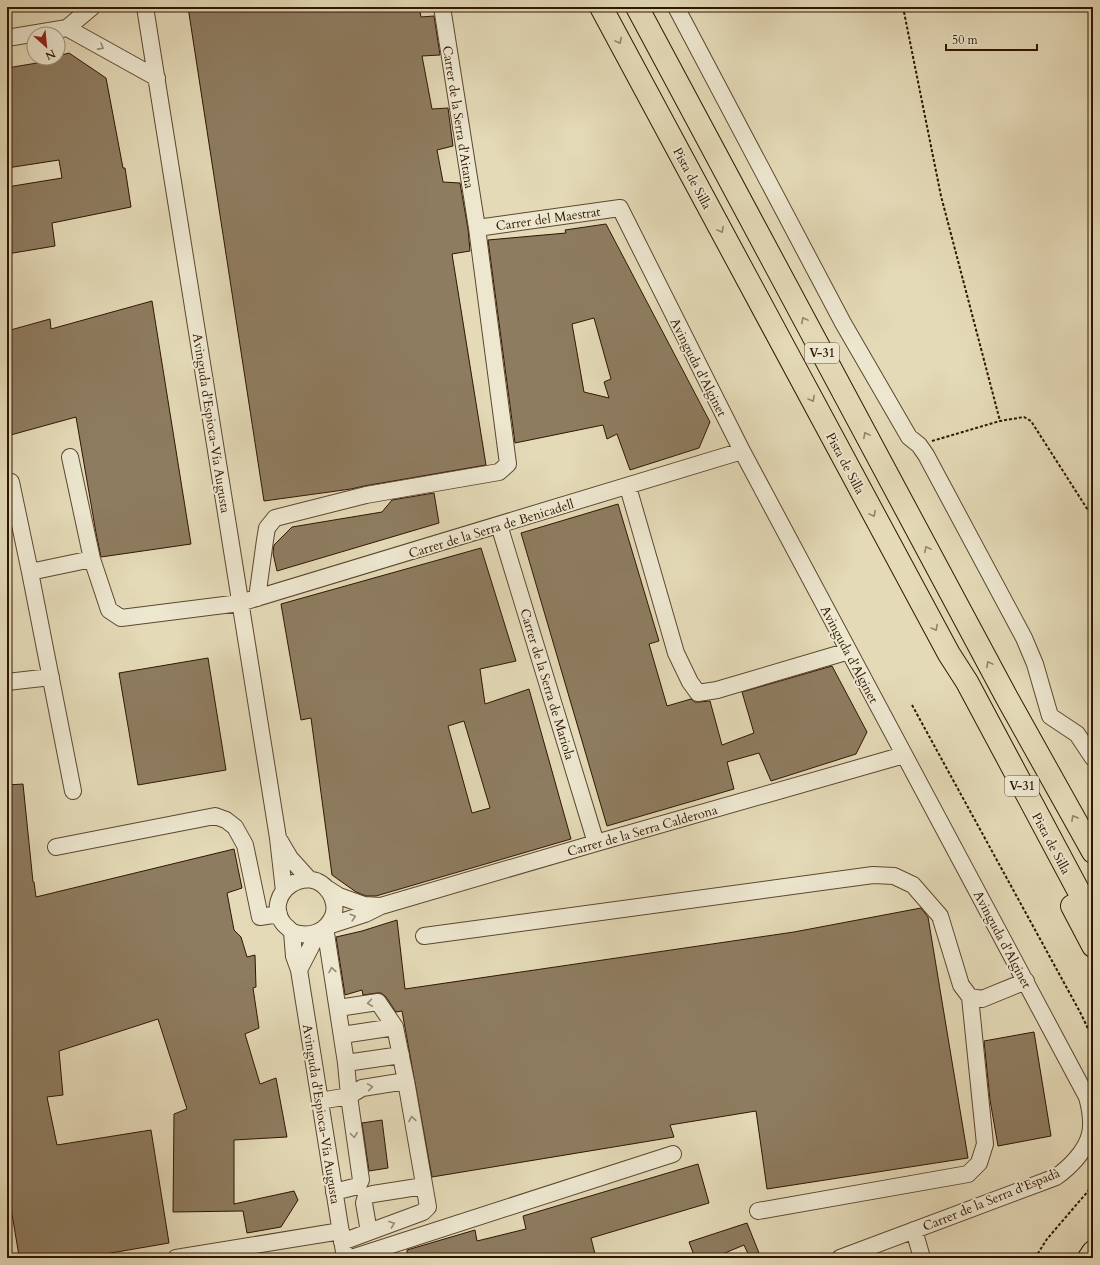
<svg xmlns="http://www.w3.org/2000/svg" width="1100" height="1265" viewBox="0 0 1100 1265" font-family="Cardo,serif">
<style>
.building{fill:#8e7c60;stroke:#301602;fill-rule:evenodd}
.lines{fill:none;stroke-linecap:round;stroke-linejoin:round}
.minor-casing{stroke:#5d472f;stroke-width:18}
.highway-casing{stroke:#301602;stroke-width:24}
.path{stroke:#301602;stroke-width:2;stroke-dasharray:3 2;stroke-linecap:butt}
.minor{stroke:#ede7d0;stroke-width:16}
.highway{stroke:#e4dab7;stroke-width:22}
.oneway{stroke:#938266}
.oneway2{stroke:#988973}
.labels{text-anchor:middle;stroke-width:4;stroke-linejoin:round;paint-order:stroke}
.shield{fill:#ede7d0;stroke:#695540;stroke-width:1}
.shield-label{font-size:12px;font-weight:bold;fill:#301602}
.street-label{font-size:13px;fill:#301602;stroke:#ede7d0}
</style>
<rect width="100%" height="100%" fill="#e4dab7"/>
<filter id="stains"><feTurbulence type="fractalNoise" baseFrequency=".005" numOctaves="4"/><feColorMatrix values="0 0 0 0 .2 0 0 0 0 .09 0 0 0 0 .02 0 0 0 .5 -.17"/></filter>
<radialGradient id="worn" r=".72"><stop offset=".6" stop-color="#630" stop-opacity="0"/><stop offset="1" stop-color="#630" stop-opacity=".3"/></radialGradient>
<path class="building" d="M188 7H419L421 17 434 16 440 55 422 56 432 109 448 108 453 146 437 150 443 182 460 183 468 229 470 251 452 254 486 465 364 486 351 489 264 501Z
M69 53 106 78 123 168H125L131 207 52 223 55 246 7 254V187L62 178 59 160 7 168V68L43 62V59L58 58V56Z
M606 224 710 422 699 448 630 470 617 434 607 439 603 425 515 443 488 240 566 233 565 230ZM594 318 611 379 604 382 609 398 584 392 572 324Z
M152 301 191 544 101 557 96 533 76 417 7 436V331L50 319 51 329Z
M434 493 439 523 277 571 273 553 274 545 292 527 382 512 392 500Z
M618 504 659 641 649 644 667 706 691 699 695 702H699L710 701 722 745 754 733 742 692 832 666 867 732 856 754 771 781 759 753 727 762 734 789 607 826 521 533Z
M481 548 516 661 480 669 485 704 529 689 571 839 376 896H366L356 892 332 875 311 718 301 720 281 604ZM464 721 490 808 472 813 448 726Z
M208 658 226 770 138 785 119 673Z
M23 784 33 882H34L36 897 234 849 242 888 227 893 234 930 241 937 247 957 255 955 256 987 253 988 259 1028 245 1034 260 1084 276 1078 287 1137 234 1140V1204L294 1191 298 1200 281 1227 247 1233 243 1211 173 1212 174 1114 187 1109 158 1019 59 1051 63 1095 47 1097 57 1145 151 1130 169 1243 82 1258H22L19 1256 7 1184V785Z
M921 908 928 917 968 1158 767 1189 756 1111 670 1125 674 1137 432 1177 402 1011 396 1012 386 997 381 993H377L363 995 362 990 345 995 336 937 362 931 397 920 405 989 794 932Z
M1034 1032 1051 1136 998 1146 990 1100 984 1041Z
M382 1120 388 1168 369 1171 362 1123Z
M698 1164 709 1203 591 1238 596 1258H407V1250L475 1230 477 1241 526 1229 523 1216Z
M747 1223 761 1258H750L744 1245 713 1258H695L689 1242Z"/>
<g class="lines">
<g class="minor-casing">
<path id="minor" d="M145 7 278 838 284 891
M676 7 843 323 909 437 919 445 926 455 1024 638 1035 664 1050 716 1077 734 1093 758
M67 28 157 78
M7 38 67 28 92 7
M477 228 620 208 742 451 1087 1097C1090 1108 1093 1121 1090 1134 1086 1151 1070 1167 1056 1177L840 1258
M70 457 92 559 109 610 121 618 240 603 742 451
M11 482 30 572 92 559
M628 487 676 653 690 682 698 693 717 690 849 651
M499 525 596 843
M30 572 73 791
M257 598 265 540 267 528 275 518 366 495 499 472 508 464 477 228 442 7
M7 682 51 677
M280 841 290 858 308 878
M56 847 215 816 226 820 235 827 245 845 260 917 279 914
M328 889 339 896 364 905 381 906
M292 932C309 938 326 933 333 916 336 909 334 899 330 893 309 860 262 894 283 923 285 926 290 929 292 932L294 956 299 970 345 1258
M424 936 873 875 894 876 913 885 940 916 961 985 970 997 982 999 1026 981
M299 970 318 933
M342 1035 395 1027
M346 1063 401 1055
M320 1101 349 1096 362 1088 406 1081 395 1027 378 1002 338 1008
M334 1192 358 1186 361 1180 349 1096 346 1063 325 927 365 914 381 906 596 843 904 755
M758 1211 968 1174 979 1163 985 1144 970 997
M914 1230 922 1258
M369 1232 364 1203 366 1196 373 1194 424 1186
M342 1242 423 1212 428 1207 406 1081
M176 1258 341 1231
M351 1258 673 1154"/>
</g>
<g class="highway-casing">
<path id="highway" d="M601 7 949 654 967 682 1093 918
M637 7 1007 698 1093 852
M1072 906 1093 946
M1089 1258 1093 1252"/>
</g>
<path class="path" d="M903 7 941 196 1000 421
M932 441 1000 421 1024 417 1031 421 1093 518
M912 705 1080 1012 1093 1039
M1035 1258 1047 1239 1089 1190 1093 1182"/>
<use href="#minor" class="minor"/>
<use href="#highway" class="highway"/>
</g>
<defs><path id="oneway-chevron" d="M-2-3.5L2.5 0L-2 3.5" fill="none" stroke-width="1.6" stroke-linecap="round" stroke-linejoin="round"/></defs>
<g class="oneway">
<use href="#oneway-chevron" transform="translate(619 41) rotate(62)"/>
<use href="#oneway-chevron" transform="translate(721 230) rotate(62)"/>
<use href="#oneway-chevron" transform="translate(804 320) rotate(-118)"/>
<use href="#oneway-chevron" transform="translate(812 399) rotate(62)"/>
<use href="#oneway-chevron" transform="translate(866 435) rotate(-118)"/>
<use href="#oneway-chevron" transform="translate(873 514) rotate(62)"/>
<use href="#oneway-chevron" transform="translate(927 549) rotate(-118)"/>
<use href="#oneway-chevron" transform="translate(935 628) rotate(62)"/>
<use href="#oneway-chevron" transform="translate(989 664) rotate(-118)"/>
<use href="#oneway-chevron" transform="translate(1074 818) rotate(-119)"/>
</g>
<g class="oneway2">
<use href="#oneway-chevron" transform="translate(101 47) rotate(29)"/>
<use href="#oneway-chevron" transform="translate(353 917) rotate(-17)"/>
<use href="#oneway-chevron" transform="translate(332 970) rotate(-100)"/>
<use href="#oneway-chevron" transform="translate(370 1003) rotate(172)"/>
<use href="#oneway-chevron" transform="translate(370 1087) rotate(-9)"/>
<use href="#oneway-chevron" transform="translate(412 1119) rotate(-99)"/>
<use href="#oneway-chevron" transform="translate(354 1135) rotate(82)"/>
<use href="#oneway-chevron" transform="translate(392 1224) rotate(-20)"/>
</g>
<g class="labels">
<g class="shield">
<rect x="805" y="343" width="34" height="20" rx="3"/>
<rect x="1005" y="776" width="34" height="20" rx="3"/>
</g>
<g class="shield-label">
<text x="822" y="357">V-31</text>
<text x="1022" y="790">V-31</text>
</g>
<g class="street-label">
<text transform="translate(459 117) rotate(81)" y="5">Carrer de la Serra d'Aitana</text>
<text transform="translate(693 178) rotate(62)" y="5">Pista de Silla</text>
<text transform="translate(548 218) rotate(-8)" y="5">Carrer del Maestrat</text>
<text transform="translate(699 367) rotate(63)" y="5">Avinguda d'Alginet</text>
<text transform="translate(212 423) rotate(81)" y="5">Avinguda d'Espioca-Vía Augusta</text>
<text transform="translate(846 463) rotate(62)" y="5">Pista de Silla</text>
<text transform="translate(491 528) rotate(-17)" y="5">Carrer de la Serra de Benicadell</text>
<text transform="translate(850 654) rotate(62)" y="5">Avinguda d'Alginet</text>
<text transform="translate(548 684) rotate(73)" y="5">Carrer de la Serra de Mariola</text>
<text transform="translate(642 830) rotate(-16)" y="5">Carrer de la Serra Calderona</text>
<text transform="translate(1052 843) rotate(62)" y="5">Pista de Silla</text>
<text transform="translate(1003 939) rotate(62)" y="5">Avinguda d'Alginet</text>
<text transform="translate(322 1114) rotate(81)" y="5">Avinguda d'Espioca-Vía Augusta</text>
<text transform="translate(991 1199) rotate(-22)" y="5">Carrer de la Serra d'Espadà</text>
</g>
</g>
<rect width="1100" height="1265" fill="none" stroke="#e4dab7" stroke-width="24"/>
<rect x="8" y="8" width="1084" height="1249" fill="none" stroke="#301602" stroke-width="2"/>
<rect x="12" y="12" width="1076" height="1241" fill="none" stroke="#301602"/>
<g transform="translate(46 46) rotate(153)"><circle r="19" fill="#ede7d0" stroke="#a1937e"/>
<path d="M0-3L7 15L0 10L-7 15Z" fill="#8f2418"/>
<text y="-6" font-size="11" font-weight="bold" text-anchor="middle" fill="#301602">N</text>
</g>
<path d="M946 44v6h91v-6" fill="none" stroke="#301602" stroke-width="2"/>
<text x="952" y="44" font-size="12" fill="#301602" stroke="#ede7d0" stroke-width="3" paint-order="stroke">50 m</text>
<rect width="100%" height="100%" filter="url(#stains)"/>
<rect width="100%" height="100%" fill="url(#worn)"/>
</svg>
